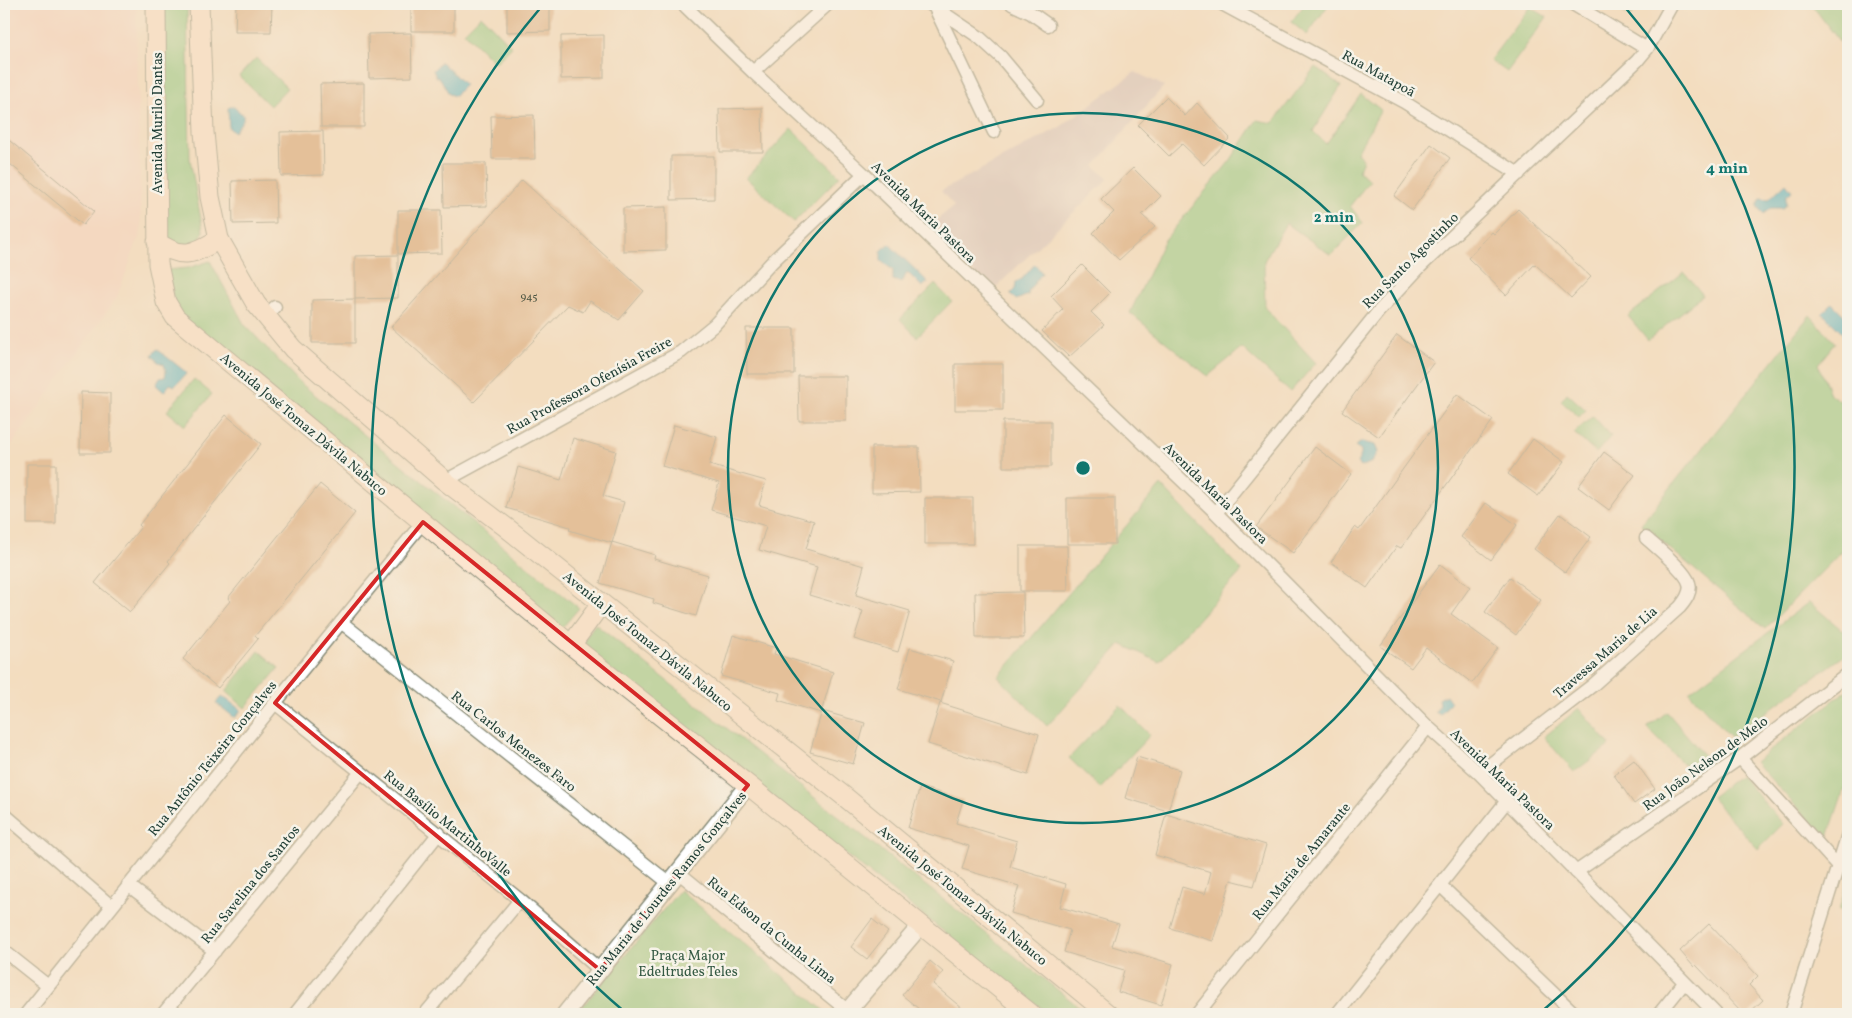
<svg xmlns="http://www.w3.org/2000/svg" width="1852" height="1018" viewBox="0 0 1852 1018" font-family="Vollkorn,serif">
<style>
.built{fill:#f5d3c1}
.industrial{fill:#d1c0bc}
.green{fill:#89ca81;stroke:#54845a}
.water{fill:#4cb4ca;stroke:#36787f}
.building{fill:#d39d6b}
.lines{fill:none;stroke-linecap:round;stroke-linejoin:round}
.minor-casing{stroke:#898d7a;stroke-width:15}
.tertiary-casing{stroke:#898d7a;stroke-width:19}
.secondary-casing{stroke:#898d7a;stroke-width:21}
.minor{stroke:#fff;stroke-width:12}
.tertiary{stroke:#fff;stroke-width:16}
.secondary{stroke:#fce5cf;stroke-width:19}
.marked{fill:none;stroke:#d62828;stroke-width:4;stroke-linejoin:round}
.ring{fill:none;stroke:#0f766e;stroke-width:2.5}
.labels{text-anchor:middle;stroke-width:5;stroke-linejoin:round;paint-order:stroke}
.number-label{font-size:11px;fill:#4c5542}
.street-label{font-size:14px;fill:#1f3d34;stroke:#f7f3e8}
.park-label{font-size:14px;fill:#345943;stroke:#f7f3e8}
.centre{fill:#0f766e;stroke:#f7f3e8;stroke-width:2.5}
.ring-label{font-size:15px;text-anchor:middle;font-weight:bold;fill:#0f766e;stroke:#f7f3e8;stroke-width:5;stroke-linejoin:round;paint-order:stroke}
</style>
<rect width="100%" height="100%" fill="#f7f3e8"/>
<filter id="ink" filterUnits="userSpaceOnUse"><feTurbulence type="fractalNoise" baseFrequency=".02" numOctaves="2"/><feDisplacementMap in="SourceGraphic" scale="10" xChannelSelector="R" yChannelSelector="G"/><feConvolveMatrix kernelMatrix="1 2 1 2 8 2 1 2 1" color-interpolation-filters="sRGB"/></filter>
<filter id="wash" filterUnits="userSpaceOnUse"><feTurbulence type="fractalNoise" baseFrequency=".0096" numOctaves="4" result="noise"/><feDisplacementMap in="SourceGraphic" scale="20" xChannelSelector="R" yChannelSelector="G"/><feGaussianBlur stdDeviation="1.12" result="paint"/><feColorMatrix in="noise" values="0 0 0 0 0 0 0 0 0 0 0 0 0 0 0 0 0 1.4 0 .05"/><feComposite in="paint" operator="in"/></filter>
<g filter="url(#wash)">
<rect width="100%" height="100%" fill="#f3ddbf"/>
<path class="built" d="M4 4H136L141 231 117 297 4 456Z"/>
<path class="industrial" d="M1135 72 1164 86 1094 166 1108 179 992 291 929 226 954 206 941 191 1060 127Z"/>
<path class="green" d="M163 4H187L190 159 203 231 199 244 182 248 167 238Z
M1305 4H1329L1307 35 1291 22Z
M1607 4H1637L1631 16Z
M1811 4H1848V31L1840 42Z
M1530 7 1547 17 1507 72 1490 60Z
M481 15 512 47 495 63 464 32Z
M256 58 287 88 270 106 239 76Z
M1315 67 1341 86 1313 131 1326 144 1361 94 1381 110 1357 152 1363 160 1358 171 1370 180 1350 206 1363 223 1331 255 1286 223 1264 261 1265 308 1316 363 1290 392 1242 348 1208 376 1130 313 1164 241 1230 161 1257 120 1273 123Z
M791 129 840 176 794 222 746 178Z
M210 261 244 324 299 382 579 608 561 629 185 321 174 302 167 270 188 268Z
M1684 272 1703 295 1648 340 1628 316Z
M935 284 952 301 917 337 900 319Z
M1810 315 1835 343 1818 364 1830 394 1848 407V545L1765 629 1641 524Z
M194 379 212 394 185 426 167 411Z
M1567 393 1586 410 1579 417 1561 401Z
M1593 416 1611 436 1596 453 1574 433Z
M1161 485 1242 571 1159 662 1121 644 1047 726 998 677Z
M1809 602 1848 635V653L1731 737 1689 692Z
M595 624 1088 1014H1049L580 646Z
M259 651 279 668 245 708 226 691Z
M1848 689V777L1827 840 1755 762Z
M1120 705 1150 735 1100 788 1069 758Z
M1579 708 1610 745 1574 772 1544 737Z
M1667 712 1707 759 1690 771 1647 728Z
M1740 775 1783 824 1758 849 1711 797Z
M1848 878V910H1839Z
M680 890 828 1014H576Z"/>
<path class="water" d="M441 62 465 85 454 96 449 94 440 78 436 77 433 70Z
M233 106 243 115V120L234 132 229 128 228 108Z
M1786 183 1792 191 1786 196V205L1782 208H1771L1763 214 1757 206 1761 198 1769 199Z
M889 244 928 282 922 287 907 272 903 281 899 282 893 280V270L881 261V251Z
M1035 264 1042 273 1029 290 1028 295 1016 300 1010 294 1015 289 1016 282 1022 279Z
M1832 303 1848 319V329L1843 334 1822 313Z
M157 349 187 373 175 386 170 384 164 392 156 385 160 378 165 377 166 372 164 364 158 362 152 355Z
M1362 442 1375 445 1378 452 1372 462 1361 467 1357 463 1361 455V450L1355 446Z
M1446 695 1451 702 1440 715 1435 712 1440 705 1439 699Z
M222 696 241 710 235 718 216 703Z"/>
<g id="blocks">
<path class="building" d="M236 4H272L271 32H235Z
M411 4H454V31H411Z
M507 4H550V31L507 32Z
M411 33 412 77 369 78 368 34Z
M604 35V78L561 79V36Z
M364 83V127H321L320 84Z
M1166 97 1185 116 1197 103 1230 138 1204 165 1182 144 1169 156 1138 125Z
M762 108 763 152H720L719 109Z
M534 115 535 159H492L491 116Z
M323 131 324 175 281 176 280 132Z
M4 136 94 211 83 225 4 159Z
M1431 144 1450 158 1412 210 1394 196Z
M671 156H714V199L671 200Z
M443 163H486L487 206 444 207Z
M1133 168 1161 196 1142 215 1155 227 1119 260 1093 233 1114 212 1101 199Z
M275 180 276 223 233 224 232 181Z
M522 180 644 291 619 320 590 301 583 312 568 305 474 402 391 327Z
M666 207V250L623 251V208Z
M1518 209 1591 277 1571 298 1535 264 1506 295 1468 258 1492 232 1494 234Z
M398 210H441L442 253 398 254Z
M398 255V298L355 299V256Z
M1082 265 1110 293 1091 312 1104 325 1069 357 1042 331 1063 309 1051 296Z
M355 299V343H312V300Z
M746 328H794V374H747Z
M1397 335 1434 362 1379 437 1342 411Z
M955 364H1003V410H955Z
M798 376H846V421H799Z
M81 392 110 393V453H80Z
M1457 394 1493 420 1401 548 1397 546 1367 588 1331 562 1355 527 1359 530Z
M226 415 261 444 168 561 170 563 130 612 95 583 141 527 139 525Z
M1003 421H1051V467H1003Z
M674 425 717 437 709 465 766 481 759 505 814 521 806 549 864 566 856 595 910 611 898 652 854 639 863 611 809 595 817 567 759 550 766 526 711 510 719 483 662 466Z
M573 438 616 451 603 496 624 502 612 543 569 530 570 527 506 508 518 467 561 480Z
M1533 439 1564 462 1538 496 1508 474Z
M872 447H919L920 492 872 493Z
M1315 447 1351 474 1293 553 1256 527Z
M1604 452 1635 475 1609 510 1578 487Z
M27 464H56V524H27Z
M320 484 355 513 255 636 258 639 218 688 183 659 230 601 228 598Z
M925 498H973V544H925Z
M1067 498H1115V544H1067Z
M1486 503 1517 525 1491 560 1461 537Z
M1560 514 1591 537 1565 572 1534 549Z
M612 542 655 555 654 559 708 575 696 616 653 603 654 599 600 583Z
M1020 546H1067L1068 591H1020Z
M1440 564 1470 587 1451 614 1498 648 1472 683 1426 648 1411 668 1380 646Z
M1510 577 1541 600 1516 635 1485 612Z
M1023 592 1024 638H976L975 593Z
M733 635 776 648 774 654 833 672 821 713 778 700 780 693 721 676Z
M910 648 953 661 941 702 898 689Z
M940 703 1039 734 1028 775 928 744Z
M822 711 865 723 853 764 810 752Z
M1137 757 1180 770 1168 811 1125 798Z
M1634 760 1655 789 1634 804 1614 775Z
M920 787 963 800 956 823 1017 841 1010 867 1066 884 1060 907 1119 924 1112 946 1173 964 1161 1005 1118 992 1124 970 1064 952 1070 930 1011 913 1019 886 962 869 969 846 908 828Z
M1166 814 1266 845 1254 886 1231 880 1213 941 1170 928 1182 887 1205 894 1211 872 1155 855Z
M872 919 888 932 867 959 851 947Z
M1709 924 1758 976 1749 985 1763 1000 1748 1014H1743L1696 965 1694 967 1680 951Z
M930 961 943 972 933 984 969 1014H925L902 995Z"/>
</g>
</g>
<g filter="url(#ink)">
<use href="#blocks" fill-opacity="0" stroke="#898d7a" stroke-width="1"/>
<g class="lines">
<g class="minor-casing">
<path id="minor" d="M683 4 753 72 864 174 1216 513 1428 727 1479 773 1716 1014
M930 4 979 37 1001 57 1037 100
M1012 4 1031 13 1048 25
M1222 4 1404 102 1519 174
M1573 4 1647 49
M935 8 994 132
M753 72 828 4
M266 316 275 307
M445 481 681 352 714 325 772 262 864 174
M1216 513 1378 312 1421 266 1637 61 1647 49 1672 4
M341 622 669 883
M275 703 520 900 600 970
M1740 758 1838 866
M1479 773 1593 685 1680 607C1685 601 1692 592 1689 583 1686 571 1656 547 1646 538
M4 814 111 906
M678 872 848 1011
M1576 872 1740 758 1848 674
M128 885 215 951
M1440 885 1575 1014
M4 951 48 986
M26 1014 275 703 423 522
M163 1014 361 772
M295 1014 439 833
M425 1014 520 900
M1197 1014 1428 727
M1337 1014 1506 802
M1659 1014 1684 983
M1791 1014 1848 834"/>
</g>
<g class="tertiary-casing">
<path id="tertiary" d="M565 1014 748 785
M845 1014 921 925"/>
</g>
<g class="secondary-casing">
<path id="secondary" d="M156 4 158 264 166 302 175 317 571 645 748 785 1031 1014
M199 4 204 132 210 197 219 239 256 304 293 349 445 481 507 528 845 797 1108 1014
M157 242C182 260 194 254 219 239
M571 645 601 604"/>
</g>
<use href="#minor" class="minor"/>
<use href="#tertiary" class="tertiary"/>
<use href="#secondary" class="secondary"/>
</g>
</g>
<path d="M0 0H1852V1018H0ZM423 522 748 785 600 970 275 703Z" fill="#f3ddbf" fill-opacity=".55" fill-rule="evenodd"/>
<path class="marked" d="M423 522 748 785 600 970 275 703Z"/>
<g class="ring">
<circle cx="1083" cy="468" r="355"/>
<path d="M626 1013A711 711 0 0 1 542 6M1624 6A711 711 0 0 1 1540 1013"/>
</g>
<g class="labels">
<g class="number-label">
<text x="529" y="300">945</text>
</g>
<g class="street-label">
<text transform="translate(1379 73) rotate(29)" y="5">Rua Matapoã</text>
<text transform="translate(157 123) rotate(-90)" y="5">Avenida Murilo Dantas</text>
<text transform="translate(924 212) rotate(44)" y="5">Avenida Maria Pastora</text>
<text transform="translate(1410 260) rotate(-45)" y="5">Rua Santo Agostinho</text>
<text transform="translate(589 385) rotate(-29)" y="5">Rua Professora Ofenísia Freire</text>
<text transform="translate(304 424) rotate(40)" y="5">Avenida José Tomaz Dávila Nabuco</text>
<text transform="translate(1216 493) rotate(44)" y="5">Avenida Maria Pastora</text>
<text transform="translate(648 641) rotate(39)" y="5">Avenida José Tomaz Dávila Nabuco</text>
<text transform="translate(1605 652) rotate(-41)" y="5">Travessa Maria de Lia</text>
<text transform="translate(514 741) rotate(38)" y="5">Rua Carlos Menezes Faro</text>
<text transform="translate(212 758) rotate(-51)" y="5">Rua Antônio Teixeira Gonçalves</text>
<text transform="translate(1705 763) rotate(-36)" y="5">Rua João Nelson de Melo</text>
<text transform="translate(1503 779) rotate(44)" y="5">Avenida Maria Pastora</text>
<text transform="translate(448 823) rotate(39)" y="5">Rua Basílio MartinhoValle</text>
<text transform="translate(1301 861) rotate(-51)" y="5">Rua Maria de Amarante</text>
<text transform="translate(250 884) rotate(-51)" y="5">Rua Savelina dos Santos</text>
<text transform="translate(666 888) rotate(-51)" y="5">Rua Maria de Lourdes Ramos Gonçalves</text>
<text transform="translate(963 895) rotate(39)" y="5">Avenida José Tomaz Dávila Nabuco</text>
<text transform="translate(772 930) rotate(39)" y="5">Rua Edson da Cunha Lima</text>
</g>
<g class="park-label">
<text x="688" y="960">Praça Major<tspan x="688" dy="16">Edeltrudes Teles</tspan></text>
</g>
</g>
<circle cx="1083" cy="468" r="8" class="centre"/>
<g class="ring-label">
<text x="1727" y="173">4 min</text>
<text x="1334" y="222">2 min</text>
</g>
<rect width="1852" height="1018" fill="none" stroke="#f7f3e8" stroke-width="20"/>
</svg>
